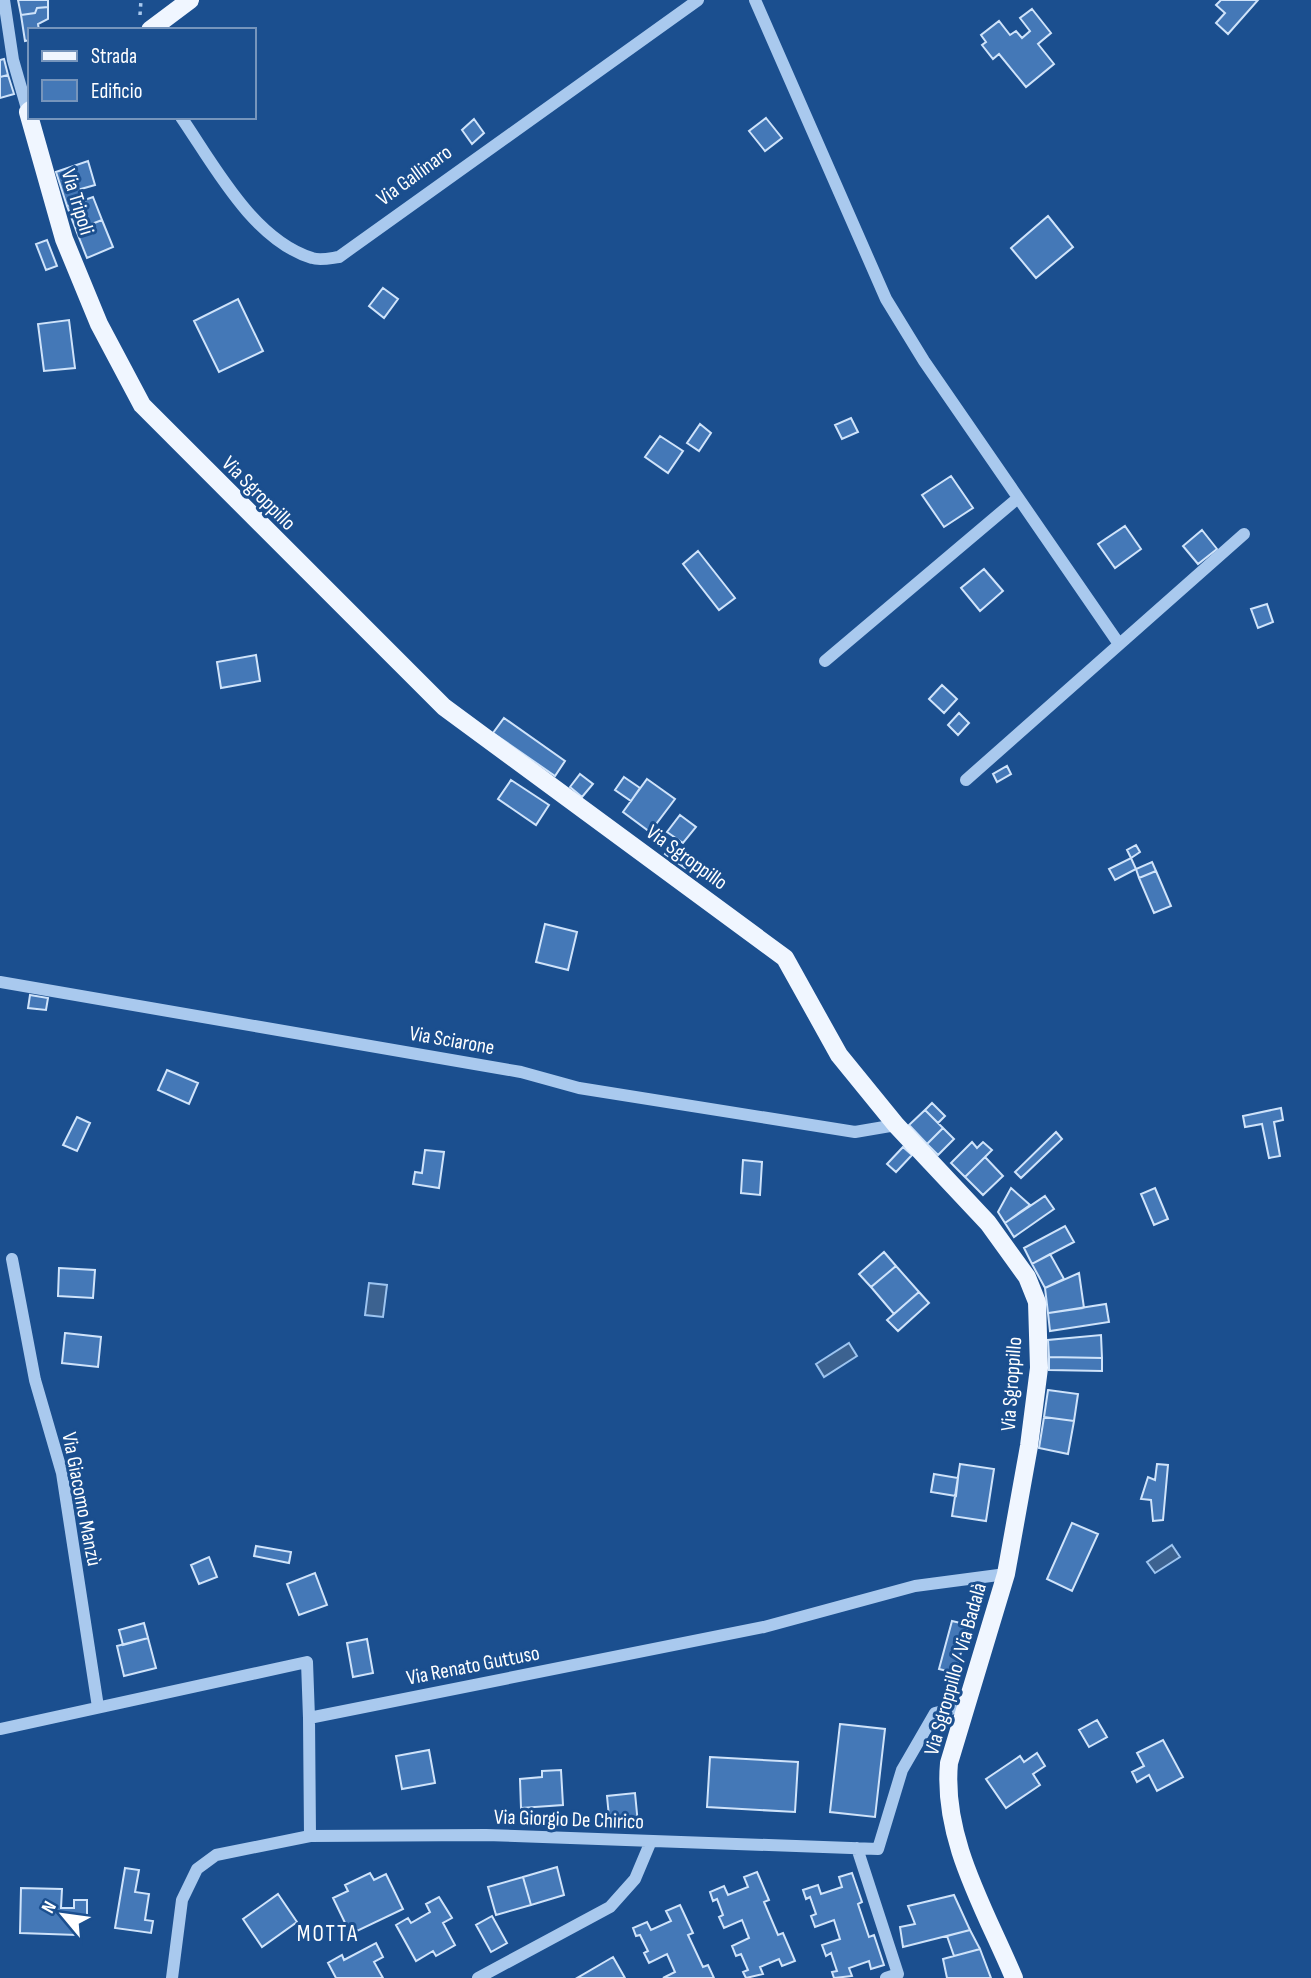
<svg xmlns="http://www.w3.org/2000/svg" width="1311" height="1978" viewBox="0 0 1311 1978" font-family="'Sofia Sans Condensed',sans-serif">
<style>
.water{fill:#3c6290;stroke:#9cc4f0;stroke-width:2}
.building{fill:#4478b7;stroke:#cfe3fa;stroke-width:2}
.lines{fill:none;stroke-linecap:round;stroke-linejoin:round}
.path{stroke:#a9c9ee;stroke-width:3.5;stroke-dasharray:3.5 5;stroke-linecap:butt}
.minor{stroke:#a9c9ee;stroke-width:12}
.major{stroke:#f0f6ff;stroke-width:18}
.labels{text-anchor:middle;stroke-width:6;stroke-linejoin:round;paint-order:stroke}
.street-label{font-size:21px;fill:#fff;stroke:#1b4f8f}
.neighbourhood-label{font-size:23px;letter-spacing:2px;fill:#fff;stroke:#1b4f8f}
</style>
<rect width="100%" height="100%" fill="#1b4f8f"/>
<path class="water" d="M369 1283 387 1285 383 1317 365 1315Z
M849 1343 857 1356 824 1377 816 1364Z
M1172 1545 1180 1557 1155 1573 1147 1562Z"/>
<path class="building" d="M18 0H48V7L37 8 35 13 21 15Z
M1221 0H1258L1228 34 1216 23 1225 13 1216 5Z
M48 7V19L38 24 39 30H30V40L25 41 21 15 35 13 37 8Z
M1032 9 1051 33 1038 44 1054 64 1026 87 999 54 993 59 982 45 986 42 981 35 999 21 1010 35 1016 31 1022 38 1030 31 1020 18Z
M4 59 8 75 0 77V60Z
M8 75 14 94 0 98V77Z
M766 118 782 138 765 151 749 131Z
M474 119 484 133 472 144 462 130Z
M88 161 95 185 81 189 85 201 67 206 56 172Z
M93 197 102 220 76 230 67 206Z
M1048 216 1073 247 1036 278 1011 248Z
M102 220 113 247 87 258 76 230Z
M47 240 57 266 46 270 36 244Z
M383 288 398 299 384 318 369 306Z
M238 299 263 351 219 372 194 321Z
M69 320 75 368 44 371 38 324Z
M851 418 858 432 842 439 835 425Z
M700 424 711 433 699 451 687 443Z
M660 436 683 451 668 473 645 457Z
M951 476 973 508 944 527 922 495Z
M1125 526 1141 549 1115 568 1098 544Z
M1202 530 1217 549 1198 564 1183 546Z
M698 551 735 598 719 610 683 564Z
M984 569 1003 591 980 611 961 588Z
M1267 604 1273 622 1258 628 1251 609Z
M256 655 260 681 221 688 217 662Z
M942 685 957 699 944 713 929 699Z
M959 713 969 723 958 735 948 725Z
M504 718 565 761 555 776 493 733Z
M1007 766 1011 774 997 782 993 774Z
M580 774 593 784 582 797 570 787Z
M624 777 640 788 631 801 615 790Z
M647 779 675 799 650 832 623 812Z
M511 780 549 805 536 825 498 799Z
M680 815 696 827 683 843 667 832Z
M671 845 691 859 685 868 665 854Z
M1136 845 1140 852 1131 858 1127 850Z
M1131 858 1136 869 1115 880 1109 869Z
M1152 862 1156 871 1139 878 1136 869Z
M1156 871 1171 906 1154 913 1139 878Z
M545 924 577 932 568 970 536 962Z
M30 995 48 998 46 1010 28 1008Z
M167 1070 198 1083 189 1104 158 1090Z
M932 1103 945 1116 938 1123 925 1110Z
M1281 1108 1283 1120 1274 1122 1280 1156 1269 1158 1262 1124 1245 1127 1243 1116Z
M925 1110 943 1128 927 1144 909 1125Z
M77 1117 90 1123 77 1151 63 1145Z
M943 1128 954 1139 938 1155 927 1144Z
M1056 1132 1062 1139 1021 1178 1015 1172Z
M972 1142 977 1148 983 1142 992 1150 965 1177 951 1163Z
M903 1147 912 1155 896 1172 887 1164Z
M425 1150 444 1152 439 1188 413 1184 415 1172 422 1173Z
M985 1157 1003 1176 983 1195 965 1177Z
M743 1160 762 1162 760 1195 741 1193Z
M1011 1188 1030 1205 1005 1223 998 1212Z
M1155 1188 1168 1219 1154 1225 1141 1194Z
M1045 1196 1054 1209 1014 1237 1005 1223Z
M1065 1226 1074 1242 1032 1264 1024 1248Z
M884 1252 896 1266 871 1287 859 1274Z
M1050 1254 1064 1279 1045 1288 1032 1264Z
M896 1266 919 1292 894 1314 871 1287Z
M59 1268 95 1270 93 1298 58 1296Z
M1079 1273 1084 1308 1048 1313 1045 1288Z
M919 1292 929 1303 898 1331 887 1320Z
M1106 1304 1109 1322 1050 1331 1048 1313Z
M65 1333 101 1337 98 1367 62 1363Z
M1101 1335 1102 1358 1049 1357 1048 1340Z
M1049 1357 1102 1358V1371L1049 1370Z
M1048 1390 1078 1394 1074 1421 1044 1417Z
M1044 1417 1074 1421 1068 1454 1039 1448Z
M960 1464 994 1469 986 1521 952 1516Z
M1157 1464 1168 1465 1163 1520 1153 1521 1151 1500 1141 1499 1148 1477 1155 1480Z
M934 1474 958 1478 956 1496 931 1492Z
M1072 1523 1098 1534 1072 1591 1047 1579Z
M256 1546 291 1552 289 1563 254 1556Z
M209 1557 217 1577 199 1584 191 1565Z
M315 1573 327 1605 299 1615 287 1584Z
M952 1621 969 1625 955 1673 939 1669Z
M144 1623 148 1638 123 1645 119 1630Z
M148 1638 156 1668 124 1676 117 1646Z
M367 1639 373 1673 353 1677 347 1643Z
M1097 1720 1107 1737 1089 1747 1079 1730Z
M840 1724 885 1729 875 1817 830 1812Z
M1163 1740 1183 1777 1157 1791 1149 1775 1137 1782 1132 1772 1144 1766 1137 1753Z
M429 1750 435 1783 402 1789 396 1756Z
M1037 1753 1045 1766 1033 1774 1040 1785 1006 1808 986 1779 1020 1756 1024 1762Z
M710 1757 798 1762 795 1812 707 1807Z
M561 1770 563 1805 521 1808 520 1779 542 1777V1771Z
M635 1793 638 1824 610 1827 607 1796Z
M557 1867 564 1895 531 1905 523 1877Z
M125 1868 139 1870 135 1892 149 1894 145 1920 153 1921 151 1933 115 1928Z
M757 1872 769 1900 764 1902 778 1935 783 1933 795 1961 782 1966 779 1959 760 1967 763 1974 746 1978 743 1972 748 1970 741 1954 736 1956 732 1946 749 1938 742 1920 724 1928 719 1917 723 1915 717 1899 713 1901 710 1892 724 1886 728 1895 748 1887 744 1877Z
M370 1873 374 1880 386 1874 403 1909 357 1931 354 1924 347 1927 333 1898 348 1891 345 1885Z
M852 1873 862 1902 858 1904 869 1937 874 1935 884 1965 871 1969 869 1961 849 1968 852 1976 834 1978 832 1972 837 1971 831 1953 826 1956 822 1945 840 1939 834 1920 815 1927 811 1916 816 1914 810 1897 806 1899 803 1890 818 1885 821 1894 842 1887 839 1877Z
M523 1877 531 1905 496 1915 488 1887Z
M21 1888 62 1889 61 1908H74V1900H87V1918H77V1935L20 1933Z
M278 1894 297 1922 262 1947 243 1919Z
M954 1895 970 1930 903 1947 900 1927 915 1924 908 1906Z
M439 1897 452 1918 443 1923 455 1945 436 1956 433 1951 416 1961 396 1925 408 1918 411 1923 430 1912 426 1904Z
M680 1905 693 1933 688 1935 703 1967 708 1965 714 1978H663L675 1972 667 1954 649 1963 644 1953 648 1951 640 1935 636 1936 633 1928 647 1922 651 1930 671 1921 666 1911Z
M492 1916 507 1943 491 1952 476 1925Z
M970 1930 980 1949 954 1956 947 1936Z
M376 1943 383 1957 374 1962 383 1978H336L328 1963 342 1955 344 1960Z
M980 1949 991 1978H947L943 1959Z
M613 1957 625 1978H577Z"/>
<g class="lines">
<path class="path" d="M140 15 141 0"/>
<path class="minor" d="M4 0 13 60 28 112
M755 0 886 299 924 361 1119 644
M181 117C214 165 253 240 312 258 320 261 331 258 339 257L698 0
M825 661 1018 498
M966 780 1244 534
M0 982 521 1072 579 1088 855 1132 896 1125
M12 1259 35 1380 62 1473 98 1707
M309 1718 310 1836
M1 1729 307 1662 309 1718 764 1627 915 1586 1006 1574
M857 1848 898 1974 886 1978
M172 1978 182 1900 197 1869 216 1855 310 1836 486 1835 878 1849 902 1770 935 1713 967 1705
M478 1978 610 1907 635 1879 651 1841"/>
<path class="major" d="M150 30 190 0
M30 110 28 112 64 239 99 324 142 405 444 707 785 958 839 1055 896 1125 988 1223 1027 1277 1037 1302 1039 1368 1029 1446 1006 1574 949 1763C942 1839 985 1909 1014 1978"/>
</g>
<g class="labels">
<g class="street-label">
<text transform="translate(414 175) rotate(-36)" y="7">Via Gallinaro</text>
<text transform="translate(78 202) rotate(73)" y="7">Via Tripoli</text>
<text transform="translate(259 493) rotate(45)" y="7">Via Sgroppillo</text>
<text transform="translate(687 857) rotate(36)" y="7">Via Sgroppillo</text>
<text transform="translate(452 1040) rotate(10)" y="7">Via Sciarone</text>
<text transform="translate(1011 1384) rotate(-86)" y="7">Via Sgroppillo</text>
<text transform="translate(82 1499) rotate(79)" y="7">Via Giacomo Manzù</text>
<text transform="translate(473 1665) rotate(-11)" y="7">Via Renato Guttuso</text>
<text transform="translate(955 1669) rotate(-74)" y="7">Via Sgroppillo / Via Badalà</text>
<text transform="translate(569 1819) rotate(2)" y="7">Via Giorgio De Chirico</text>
</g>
<g class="neighbourhood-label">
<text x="328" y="1941">MOTTA</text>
</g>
</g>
<rect x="28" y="28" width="228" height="91" fill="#1b4f8f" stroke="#7695bc" stroke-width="2"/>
<rect x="42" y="51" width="35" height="10" fill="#f0f6ff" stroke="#7695bc" stroke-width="2"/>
<text x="91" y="63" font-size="21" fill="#ffffff">Strada</text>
<rect x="42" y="80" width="35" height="21" fill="#4478b7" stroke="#7695bc" stroke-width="2"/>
<text x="91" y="98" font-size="21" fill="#ffffff">Edificio</text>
<g transform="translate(63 1915) rotate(299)" stroke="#1b4f8f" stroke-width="5" paint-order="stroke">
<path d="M0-5L12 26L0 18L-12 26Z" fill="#ffffff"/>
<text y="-10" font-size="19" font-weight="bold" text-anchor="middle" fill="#ffffff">N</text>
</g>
</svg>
